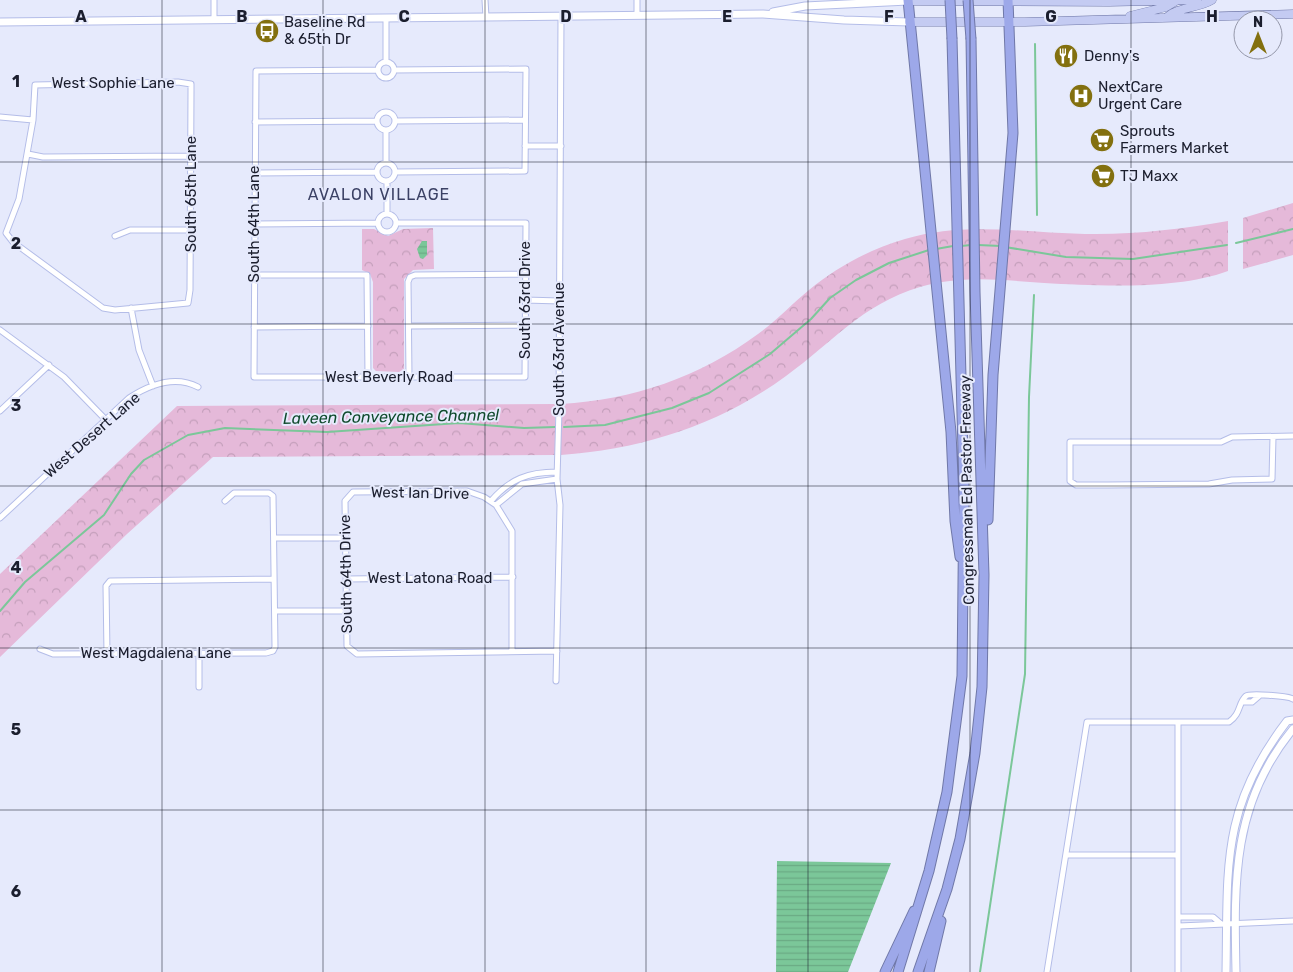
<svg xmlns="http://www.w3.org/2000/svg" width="1293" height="972" viewBox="0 0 1293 972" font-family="Rubik,sans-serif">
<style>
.forest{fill:url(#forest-crowns)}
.water{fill:url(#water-rules)}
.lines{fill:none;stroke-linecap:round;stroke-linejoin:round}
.stream{stroke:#7bc799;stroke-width:2}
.minor-casing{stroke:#b4bde8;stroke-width:7}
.secondary-casing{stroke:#b4bde8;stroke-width:9}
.primary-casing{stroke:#7078a8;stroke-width:9}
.motorway-casing{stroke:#7078a8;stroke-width:11}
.minor{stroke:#fff;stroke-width:5}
.secondary{stroke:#fff;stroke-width:7}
.primary{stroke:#c4cbf2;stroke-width:8}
.motorway{stroke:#9da8e9;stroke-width:9}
.motorway-bridge-casing{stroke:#7078a8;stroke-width:11;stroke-linecap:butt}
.motorway-bridge{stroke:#9da8e9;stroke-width:9}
.grid{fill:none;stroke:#1b1e2e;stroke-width:1;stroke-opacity:0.55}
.labels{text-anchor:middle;stroke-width:4;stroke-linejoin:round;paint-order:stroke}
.poi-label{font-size:15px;fill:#1b1e2e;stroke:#e6eafc;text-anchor:start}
.street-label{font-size:15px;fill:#1b1e2e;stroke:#e6eafc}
.neighbourhood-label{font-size:16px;letter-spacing:1px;fill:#3b4165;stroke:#e6eafc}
.water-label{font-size:16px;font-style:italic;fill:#0f4a2c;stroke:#e6eafc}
.grid-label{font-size:16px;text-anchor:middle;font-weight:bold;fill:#1b1e2e;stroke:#e6eafc;stroke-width:4;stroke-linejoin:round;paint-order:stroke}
</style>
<defs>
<pattern id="forest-crowns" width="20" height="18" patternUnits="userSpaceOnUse" patternTransform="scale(1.25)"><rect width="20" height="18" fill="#e5b9d9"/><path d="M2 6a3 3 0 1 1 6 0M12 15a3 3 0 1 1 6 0" fill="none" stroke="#c49fbb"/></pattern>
<pattern id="water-rules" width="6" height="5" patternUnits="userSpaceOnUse" patternTransform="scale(1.25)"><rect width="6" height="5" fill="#7bc799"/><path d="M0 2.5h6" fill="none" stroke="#6aaa84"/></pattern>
</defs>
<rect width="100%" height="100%" fill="#e6eafc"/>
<path class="forest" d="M1293 203V255L1243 269V218Z
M1228 221V271C1177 290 1099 286 1044 283 1002 280 961 275 920 287 861 305 833 342 786 376 719 425 643 449 561 455V404C632 400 700 377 758 334 776 321 792 304 809 290 837 267 870 249 905 239 965 221 1024 233 1085 234 1134 235 1181 229 1228 221Z
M433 228 434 269 413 270 404 279V369L399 372 376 371 373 368V282L370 274 362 270V229H374L388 236 403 229Z
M555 404V455L213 457 127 534 0 657V574L177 406Z"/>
<path class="water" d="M422 241H427V255L423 259 420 258 417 249Z
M777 861 891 863 848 972H776Z"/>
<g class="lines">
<path class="stream" d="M1035 44 1037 215
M1236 243 1293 229
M978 245 1001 246
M961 246 971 245
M1005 247 1066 257 1133 259 1227 245
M936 249 953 246
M564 427 605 425 672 408 709 393 770 354 811 319 830 298 856 280 889 263 929 250
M0 611 25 582 104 515 131 474 144 460 188 435 225 428 327 432 459 423 524 428 555 427
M980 972 1025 674 1029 397 1034 295"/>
<g class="minor-casing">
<path id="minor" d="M214 0V20
M485 0 486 17
M637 0V15
M386 18V61
M378 70a8 8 0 1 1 16 0a8 8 0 1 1-16 0Z
M377 70 256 71 254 377H525L526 223H396
M394 70 526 69 525 171 395 172
M178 82 191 84V91L190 290 188 303 115 310 103 308 13 242 6 233 19 199 33 120 35 85Z
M377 121a9 9 0 1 1 18 0a9 9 0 1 1-18 0Z
M0 117 33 120
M395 121 525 120
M255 122 377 121
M525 146H561
M28 154 43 157 191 156
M377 172a9 9 0 1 1 18 0a9 9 0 1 1-18 0Z
M386 163V130
M254 173 377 172
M387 181V214
M378 223a9 9 0 1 1 18 0a9 9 0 1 1-18 0Z
M254 224 377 223
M115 236 130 230H190
M254 275H367L368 377
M525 300 560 301
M131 308 139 350 153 386
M409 326 525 325
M254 327 368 326
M0 330 64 377 105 419
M409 377 408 282 410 277 415 275 526 274
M0 411 49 365
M1273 437 1272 479 1232 480 1209 484 1108 485H1076L1070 481V442H1221L1232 437 1293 436
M491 501C510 479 528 472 557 472
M496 505 522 484 557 479
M0 518 129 398C149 385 175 375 198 387
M274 538H346
M347 579 513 577
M275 611H347
M40 649 53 654 266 653 273 651 275 647 273 496 269 493H234L225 501
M512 651V531L496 505 484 497 467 491 353 492 345 501 347 646 357 654 557 651
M107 654 106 586 110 581 274 579
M199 654V687
M556 681 560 505 557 479 559 409 561 16
M1243 702H1252L1259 696
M1066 855H1178
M1178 917H1213L1220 923
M1179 926 1293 921
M1047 972 1087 722H1178
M1178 972V722H1229C1241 714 1238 703 1246 696 1249 693 1288 696 1293 699"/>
</g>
<g class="secondary-casing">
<path id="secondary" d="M773 12 805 6 908 1
M0 22 763 14 844 20 909 22
M1226 972C1228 868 1220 808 1287 721L1293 720
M1236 972C1234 881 1232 803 1293 729"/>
</g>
<g class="primary-casing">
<path id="primary" d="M908 1 1109 2 1197 0
M1130 16 1166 7 1176 1
M1167 17C1180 6 1197 9 1212 0
M909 22H1025L1293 14"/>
</g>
<g class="motorway-casing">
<path id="motorway" d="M908 0 951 432 955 521 960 557
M988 520 993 375 1013 133 1008 0
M885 972 914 911
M898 972 929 871 947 792 962 676 964 489 952 39
M918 972 947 889 960 839 975 753 982 687 984 575 975 292 971 39
M929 972 941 921"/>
</g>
<use href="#minor" class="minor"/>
<use href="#secondary" class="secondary"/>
<use href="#primary" class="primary"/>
<use href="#motorway" class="motorway"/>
<g class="motorway-bridge-casing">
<path id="motorway-bridge" d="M950 0 952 39
M968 0 971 39"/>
</g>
<use href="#motorway-bridge" class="motorway-bridge"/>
</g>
<path class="grid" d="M162 0V972M323 0V972M485 0V972M646 0V972M808 0V972M970 0V972M1131 0V972M0 162H1293M0 324H1293M0 486H1293M0 648H1293M0 810H1293"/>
<defs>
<g id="bus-disc" transform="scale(1.25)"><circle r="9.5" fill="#83700f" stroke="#e6eafc"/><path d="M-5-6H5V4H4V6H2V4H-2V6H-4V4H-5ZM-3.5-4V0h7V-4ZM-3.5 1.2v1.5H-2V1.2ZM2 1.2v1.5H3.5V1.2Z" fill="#fff"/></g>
<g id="restaurant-disc" transform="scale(1.25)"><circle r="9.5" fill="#83700f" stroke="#e6eafc"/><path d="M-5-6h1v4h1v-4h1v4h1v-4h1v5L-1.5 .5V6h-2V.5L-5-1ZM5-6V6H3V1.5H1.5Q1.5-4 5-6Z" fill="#fff"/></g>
<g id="hospital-disc" transform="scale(1.25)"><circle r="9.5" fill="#83700f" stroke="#e6eafc"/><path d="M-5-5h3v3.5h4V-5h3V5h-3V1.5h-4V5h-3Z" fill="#fff"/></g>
<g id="supermarket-disc" transform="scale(1.25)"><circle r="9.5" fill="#83700f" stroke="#e6eafc"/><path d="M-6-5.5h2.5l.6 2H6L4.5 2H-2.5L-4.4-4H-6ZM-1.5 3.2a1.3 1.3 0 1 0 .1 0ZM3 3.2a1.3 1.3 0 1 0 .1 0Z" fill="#fff"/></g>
</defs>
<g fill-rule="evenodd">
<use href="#bus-disc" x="267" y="31"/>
<use href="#restaurant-disc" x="1066" y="56"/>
<use href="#hospital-disc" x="1081" y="96"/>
<use href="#supermarket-disc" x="1102" y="140"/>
<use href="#supermarket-disc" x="1103" y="176"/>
</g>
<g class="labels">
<g class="poi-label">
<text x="284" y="27">Baseline Rd<tspan x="284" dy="17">&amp; 65th Dr</tspan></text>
<text x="1084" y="61">Denny's</text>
<text x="1098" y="92">NextCare<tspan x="1098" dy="17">Urgent Care</tspan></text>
<text x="1120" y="136">Sprouts<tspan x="1120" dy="17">Farmers Market</tspan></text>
<text x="1120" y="181">TJ Maxx</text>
</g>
<g class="street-label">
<text x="113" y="88">West Sophie Lane</text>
<text transform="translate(191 194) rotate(-90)" y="5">South 65th Lane</text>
<text transform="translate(254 224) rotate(-90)" y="5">South 64th Lane</text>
<text transform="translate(525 300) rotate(-90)" y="5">South 63rd Drive</text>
<text transform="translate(559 349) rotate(-90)" y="5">South 63rd Avenue</text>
<text x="389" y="382">West Beverly Road</text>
<text transform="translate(92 435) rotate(-41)" y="5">West Desert Lane</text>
<text transform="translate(967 490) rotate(-91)" y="5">Congressman Ed Pastor Freeway</text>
<text transform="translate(420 493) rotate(1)" y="5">West Ian Drive</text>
<text transform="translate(346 574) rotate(-91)" y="5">South 64th Drive</text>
<text x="430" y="583">West Latona Road</text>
<text x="156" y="658">West Magdalena Lane</text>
</g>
<g class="neighbourhood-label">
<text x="379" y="200">AVALON VILLAGE</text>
</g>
<g class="water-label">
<text transform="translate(391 416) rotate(-1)" y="6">Laveen Conveyance Channel</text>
</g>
</g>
<g class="grid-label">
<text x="81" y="22">A</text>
<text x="242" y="22">B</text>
<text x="404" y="22">C</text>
<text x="566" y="22">D</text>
<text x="727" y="22">E</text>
<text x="889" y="22">F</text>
<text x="1051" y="22">G</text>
<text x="1212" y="22">H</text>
<text x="16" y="87">1</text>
<text x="16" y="249">2</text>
<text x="16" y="411">3</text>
<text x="16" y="573">4</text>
<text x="16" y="735">5</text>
<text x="16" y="897">6</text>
</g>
<g transform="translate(1258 35)"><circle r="24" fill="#e6eafc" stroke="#9598aa"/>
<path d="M0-4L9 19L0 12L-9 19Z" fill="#83700f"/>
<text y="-8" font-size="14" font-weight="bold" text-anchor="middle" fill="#1b1e2e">N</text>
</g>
</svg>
